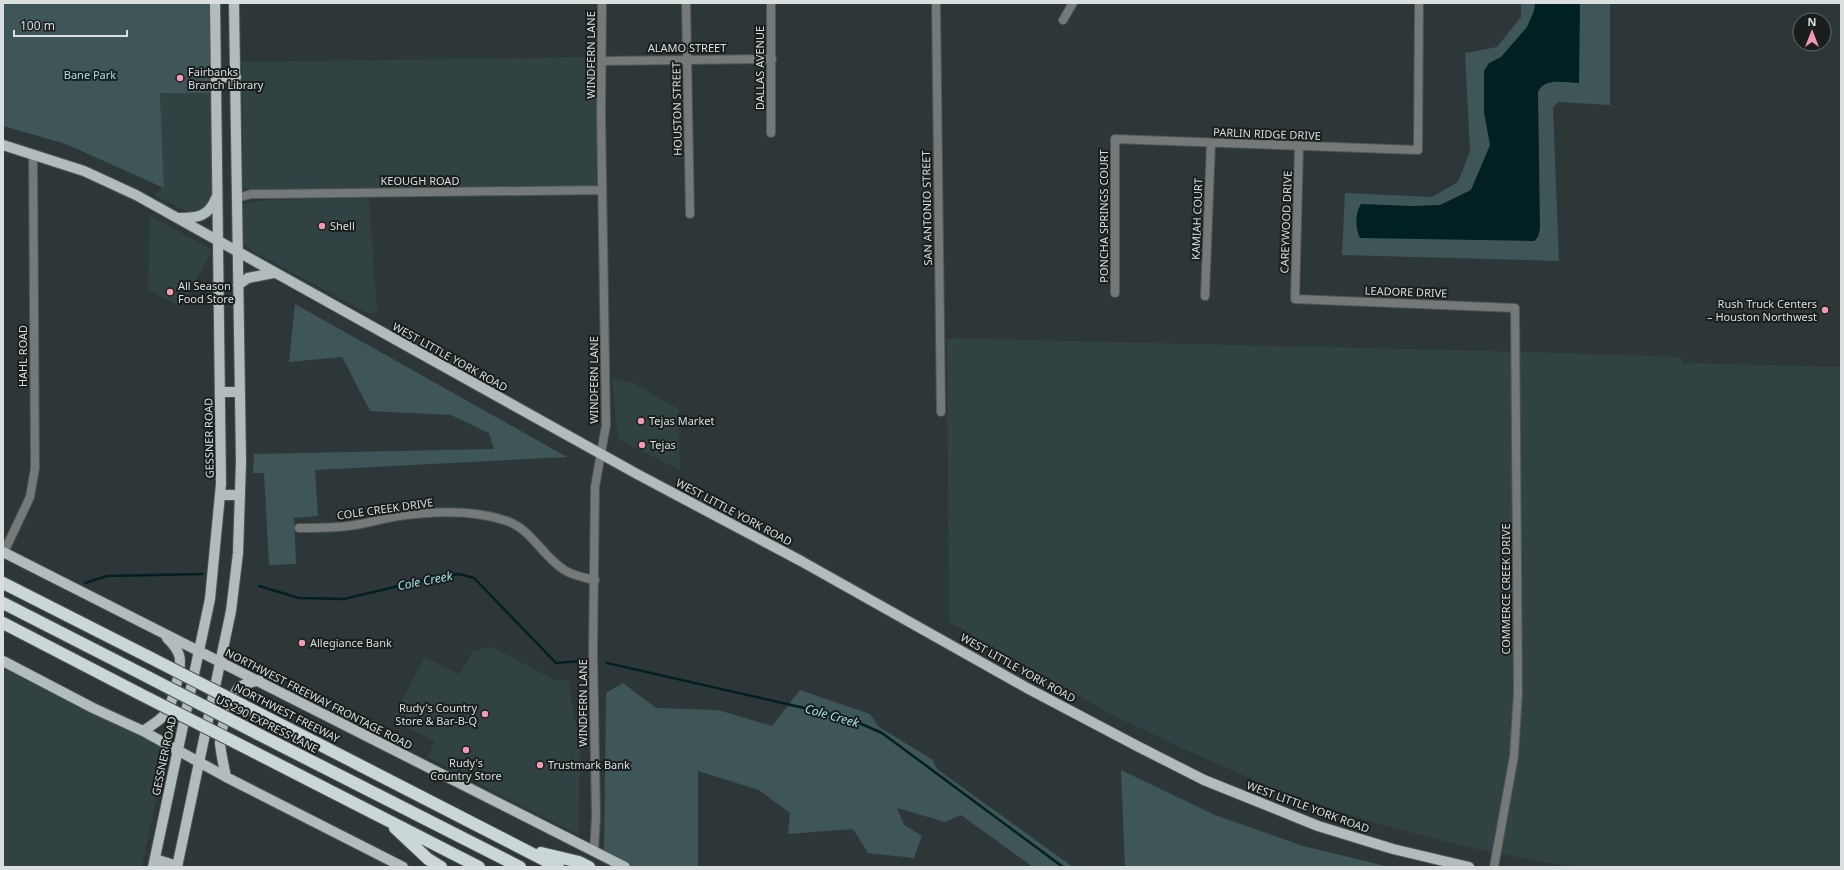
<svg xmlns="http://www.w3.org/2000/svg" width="1844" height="870" viewBox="0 0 1844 870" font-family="'Noto Sans',sans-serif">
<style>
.built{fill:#314243}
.green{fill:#3e5657}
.water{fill:#002022}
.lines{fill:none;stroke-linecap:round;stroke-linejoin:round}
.stream{stroke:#002022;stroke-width:2.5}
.minor-casing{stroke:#4d5556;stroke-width:10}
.major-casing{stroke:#4d5556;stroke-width:12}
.highway-casing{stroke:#4d5556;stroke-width:14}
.minor{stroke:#757979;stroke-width:8}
.major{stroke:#b3bcbc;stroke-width:10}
.highway{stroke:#cbd7d7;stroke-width:12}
.highway-bridge-casing{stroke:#4d5556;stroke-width:14;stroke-linecap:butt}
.highway-bridge{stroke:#cbd7d7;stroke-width:12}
.poi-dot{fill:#f19ab1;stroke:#1a1e1e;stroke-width:1.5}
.labels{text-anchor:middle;stroke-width:4;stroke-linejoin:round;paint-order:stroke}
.street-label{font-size:11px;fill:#d9dfdf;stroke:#1a1e1e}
.poi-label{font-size:11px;fill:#d9dfdf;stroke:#1a1e1e;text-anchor:start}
.park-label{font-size:11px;fill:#9de3e6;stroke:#1a1e1e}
.water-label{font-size:12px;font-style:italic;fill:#9ee5e8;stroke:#1a1e1e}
</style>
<rect width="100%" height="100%" fill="#2e3738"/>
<path class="built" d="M597 57 599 180 593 188 251 190 243 188 242 62Z
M160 92 211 93 213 201 205 212 190 213 154 195 164 187Z
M369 198 377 310 375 313 369 314 253 251 244 244 241 238 240 211 242 205 250 202 270 200Z
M150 216 213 250 190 291 177 305 148 289Z
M947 338 1565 353 1681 357 1682 363 1841 367V867H1580L1542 862 1467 847 1375 823 1275 789 1177 746 1109 713 949 622Z
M612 378 634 383 678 409 680 470 618 439Z
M492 647 555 680H568L580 747 579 835 427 757 435 742 392 720 425 657 460 675 473 650Z
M3 654 167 747 142 867H3Z"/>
<path class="green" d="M3 3H209L211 93H160L164 188 66 144 3 126Z
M1521 3H1610V105L1559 102 1553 107 1559 261 1342 255 1345 193 1432 197 1458 182 1470 151 1465 53 1497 47 1521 17Z
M295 304 567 457 315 470 318 516 294 518 296 564 269 565 264 473H253L254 454 494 449 489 433 451 415 370 411 342 357 289 362Z
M623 683 656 708 718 710 772 726 800 690 870 714 879 727 933 760 937 769 1073 867H1033L961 815 945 822 897 808 904 825 922 836 914 858 868 853 853 829 788 834 790 813 759 790 698 771V867H633L604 853 606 693Z
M1121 770 1215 815 1303 846 1390 867H1125Z"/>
<path class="water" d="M1535 3H1580L1579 83C1564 83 1545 77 1538 92L1540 228 1538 237 1534 241 1360 238C1355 228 1355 213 1361 204L1412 206 1440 205 1471 190 1490 145 1484 112V71L1489 63 1501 57 1527 27 1534 11Z"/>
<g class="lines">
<path class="stream" d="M85 583 107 576 202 574
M259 586 299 598 344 599 428 579 459 574 474 578 556 663 582 661
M607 663 848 718 882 733 1063 867"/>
<g class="minor-casing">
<path id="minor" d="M686 3 690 214
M771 3V133
M936 3 941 412
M1063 20 1073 3
M603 61 772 59
M1299 146 1295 299 1515 308 1518 692 1514 756 1494 867
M237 198 251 194H268L602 190
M1115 293V139L1418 150 1419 3
M1205 296 1211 143
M299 528C316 528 332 528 348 526 365 524 381 519 398 516 433 511 473 509 507 521 533 530 543 558 566 571 575 576 585 578 595 580
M4 552 30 497 35 468 33 154
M594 851 596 817 593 651 595 487 606 425 601 114 602 3"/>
</g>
<g class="major-casing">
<path id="major" d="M216 78 236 77
M3 145 84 171 136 195 637 474 801 561 1027 688 1139 747 1204 780 1318 826 1393 849 1469 867
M180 218C198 218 209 216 216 198
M238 285 248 278 273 273
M220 392H240
M220 495H239
M3 552 625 867
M3 661 93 708 143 731 226 777 403 867
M143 731C150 726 160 721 165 714 172 706 183 665 179 655 177 648 172 643 167 638
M226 777C224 766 221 755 220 743 220 732 231 692 241 686 246 683 254 682 259 680
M155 859 177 866
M153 867 210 599 221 484 215 3
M177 867 231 611 238 553 241 462 234 3"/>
</g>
<g class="highway-casing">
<path id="highway" d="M3 583 147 656
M3 603 142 674
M3 623 138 693
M262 715 558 867
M258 734 520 867
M254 752 479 867
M395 828 428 859 441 867
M541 853 579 862 589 867"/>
</g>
<use href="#minor" class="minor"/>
<use href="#major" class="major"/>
<use href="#highway" class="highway"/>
<g class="highway-bridge-casing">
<path id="highway-bridge" d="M147 656 262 715
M142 674 258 734
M138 693 254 752"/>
</g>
<use href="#highway-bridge" class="highway-bridge"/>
</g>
<g class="poi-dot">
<circle cx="180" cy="78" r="4"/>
<circle cx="322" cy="226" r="4"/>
<circle cx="170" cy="292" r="4"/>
<circle cx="1825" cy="310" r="4"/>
<circle cx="641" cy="421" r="4"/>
<circle cx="642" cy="445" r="4"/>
<circle cx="302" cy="643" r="4"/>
<circle cx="485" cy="714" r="4"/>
<circle cx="466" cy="750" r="4"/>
<circle cx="540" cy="765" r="4"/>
</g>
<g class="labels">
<g class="street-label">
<text x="687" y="52">ALAMO STREET</text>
<text transform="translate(591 55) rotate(-90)" y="4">WINDFERN LANE</text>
<text transform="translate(760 68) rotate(-90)" y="4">DALLAS AVENUE</text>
<text transform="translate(677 109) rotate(-91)" y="4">HOUSTON STREET</text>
<text transform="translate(1267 134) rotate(2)" y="4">PARLIN RIDGE DRIVE</text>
<text x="420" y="185">KEOUGH ROAD</text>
<text transform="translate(927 208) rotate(-91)" y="4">SAN ANTONIO STREET</text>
<text transform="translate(1104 216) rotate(-90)" y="4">PONCHA SPRINGS COURT</text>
<text transform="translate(1197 219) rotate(-88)" y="4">KAMIAH COURT</text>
<text transform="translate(1286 222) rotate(-88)" y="4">CAREYWOOD DRIVE</text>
<text transform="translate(1406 292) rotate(2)" y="4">LEADORE DRIVE</text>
<text transform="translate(23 356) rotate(-90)" y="4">HAHL ROAD</text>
<text transform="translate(450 357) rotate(29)" y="4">WEST LITTLE YORK ROAD</text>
<text transform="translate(594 380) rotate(-90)" y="4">WINDFERN LANE</text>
<text transform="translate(209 438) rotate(-91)" y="4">GESSNER ROAD</text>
<text transform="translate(385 509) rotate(-8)" y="4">COLE CREEK DRIVE</text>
<text transform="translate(734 512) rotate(28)" y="4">WEST LITTLE YORK ROAD</text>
<text transform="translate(1506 589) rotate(-90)" y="4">COMMERCE CREEK DRIVE</text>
<text transform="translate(1018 668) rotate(29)" y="4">WEST LITTLE YORK ROAD</text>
<text transform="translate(319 699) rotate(27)" y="4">NORTHWEST FREEWAY FRONTAGE ROAD</text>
<text transform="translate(583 703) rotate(-90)" y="4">WINDFERN LANE</text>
<text transform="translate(287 713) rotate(27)" y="4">NORTHWEST FREEWAY</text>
<text transform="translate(267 724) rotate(27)" y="4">US 290 EXPRESS LANE</text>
<text transform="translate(164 756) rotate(-78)" y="4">GESSNER ROAD</text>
<text transform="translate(1308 807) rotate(20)" y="4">WEST LITTLE YORK ROAD</text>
</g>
<g class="poi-label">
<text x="188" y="76">Fairbanks<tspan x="188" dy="13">Branch Library</tspan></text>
<text x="330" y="230">Shell</text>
<text x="178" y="290">All Season<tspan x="178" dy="13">Food Store</tspan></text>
<text x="1817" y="308" text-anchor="end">Rush Truck Centers<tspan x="1817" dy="13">– Houston Northwest</tspan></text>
<text x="649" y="425">Tejas Market</text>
<text x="650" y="449">Tejas</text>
<text x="310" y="647">Allegiance Bank</text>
<text x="477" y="712" text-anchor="end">Rudy's Country<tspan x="477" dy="13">Store &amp; Bar-B-Q</tspan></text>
<text x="466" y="767" text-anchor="middle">Rudy's<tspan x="466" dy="13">Country Store</tspan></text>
<text x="548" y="769">Trustmark Bank</text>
</g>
<g class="park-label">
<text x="90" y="79">Bane Park</text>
</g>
<g class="water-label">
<text transform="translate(425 581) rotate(-11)" y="4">Cole Creek</text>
<text transform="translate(832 716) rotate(16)" y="4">Cole Creek</text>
</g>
</g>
<rect width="1844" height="870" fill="none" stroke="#d9dfdf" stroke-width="8"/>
<g transform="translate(1812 32)"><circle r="19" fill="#1a1e1e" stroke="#666b6b"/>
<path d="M0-3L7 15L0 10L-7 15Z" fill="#f19ab1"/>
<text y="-6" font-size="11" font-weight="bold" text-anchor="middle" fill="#d9dfdf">N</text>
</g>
<path d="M14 30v6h113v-6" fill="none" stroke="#d9dfdf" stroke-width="2"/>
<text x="20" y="30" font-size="12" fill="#d9dfdf" stroke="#1a1e1e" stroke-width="3" paint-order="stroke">100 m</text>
</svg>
